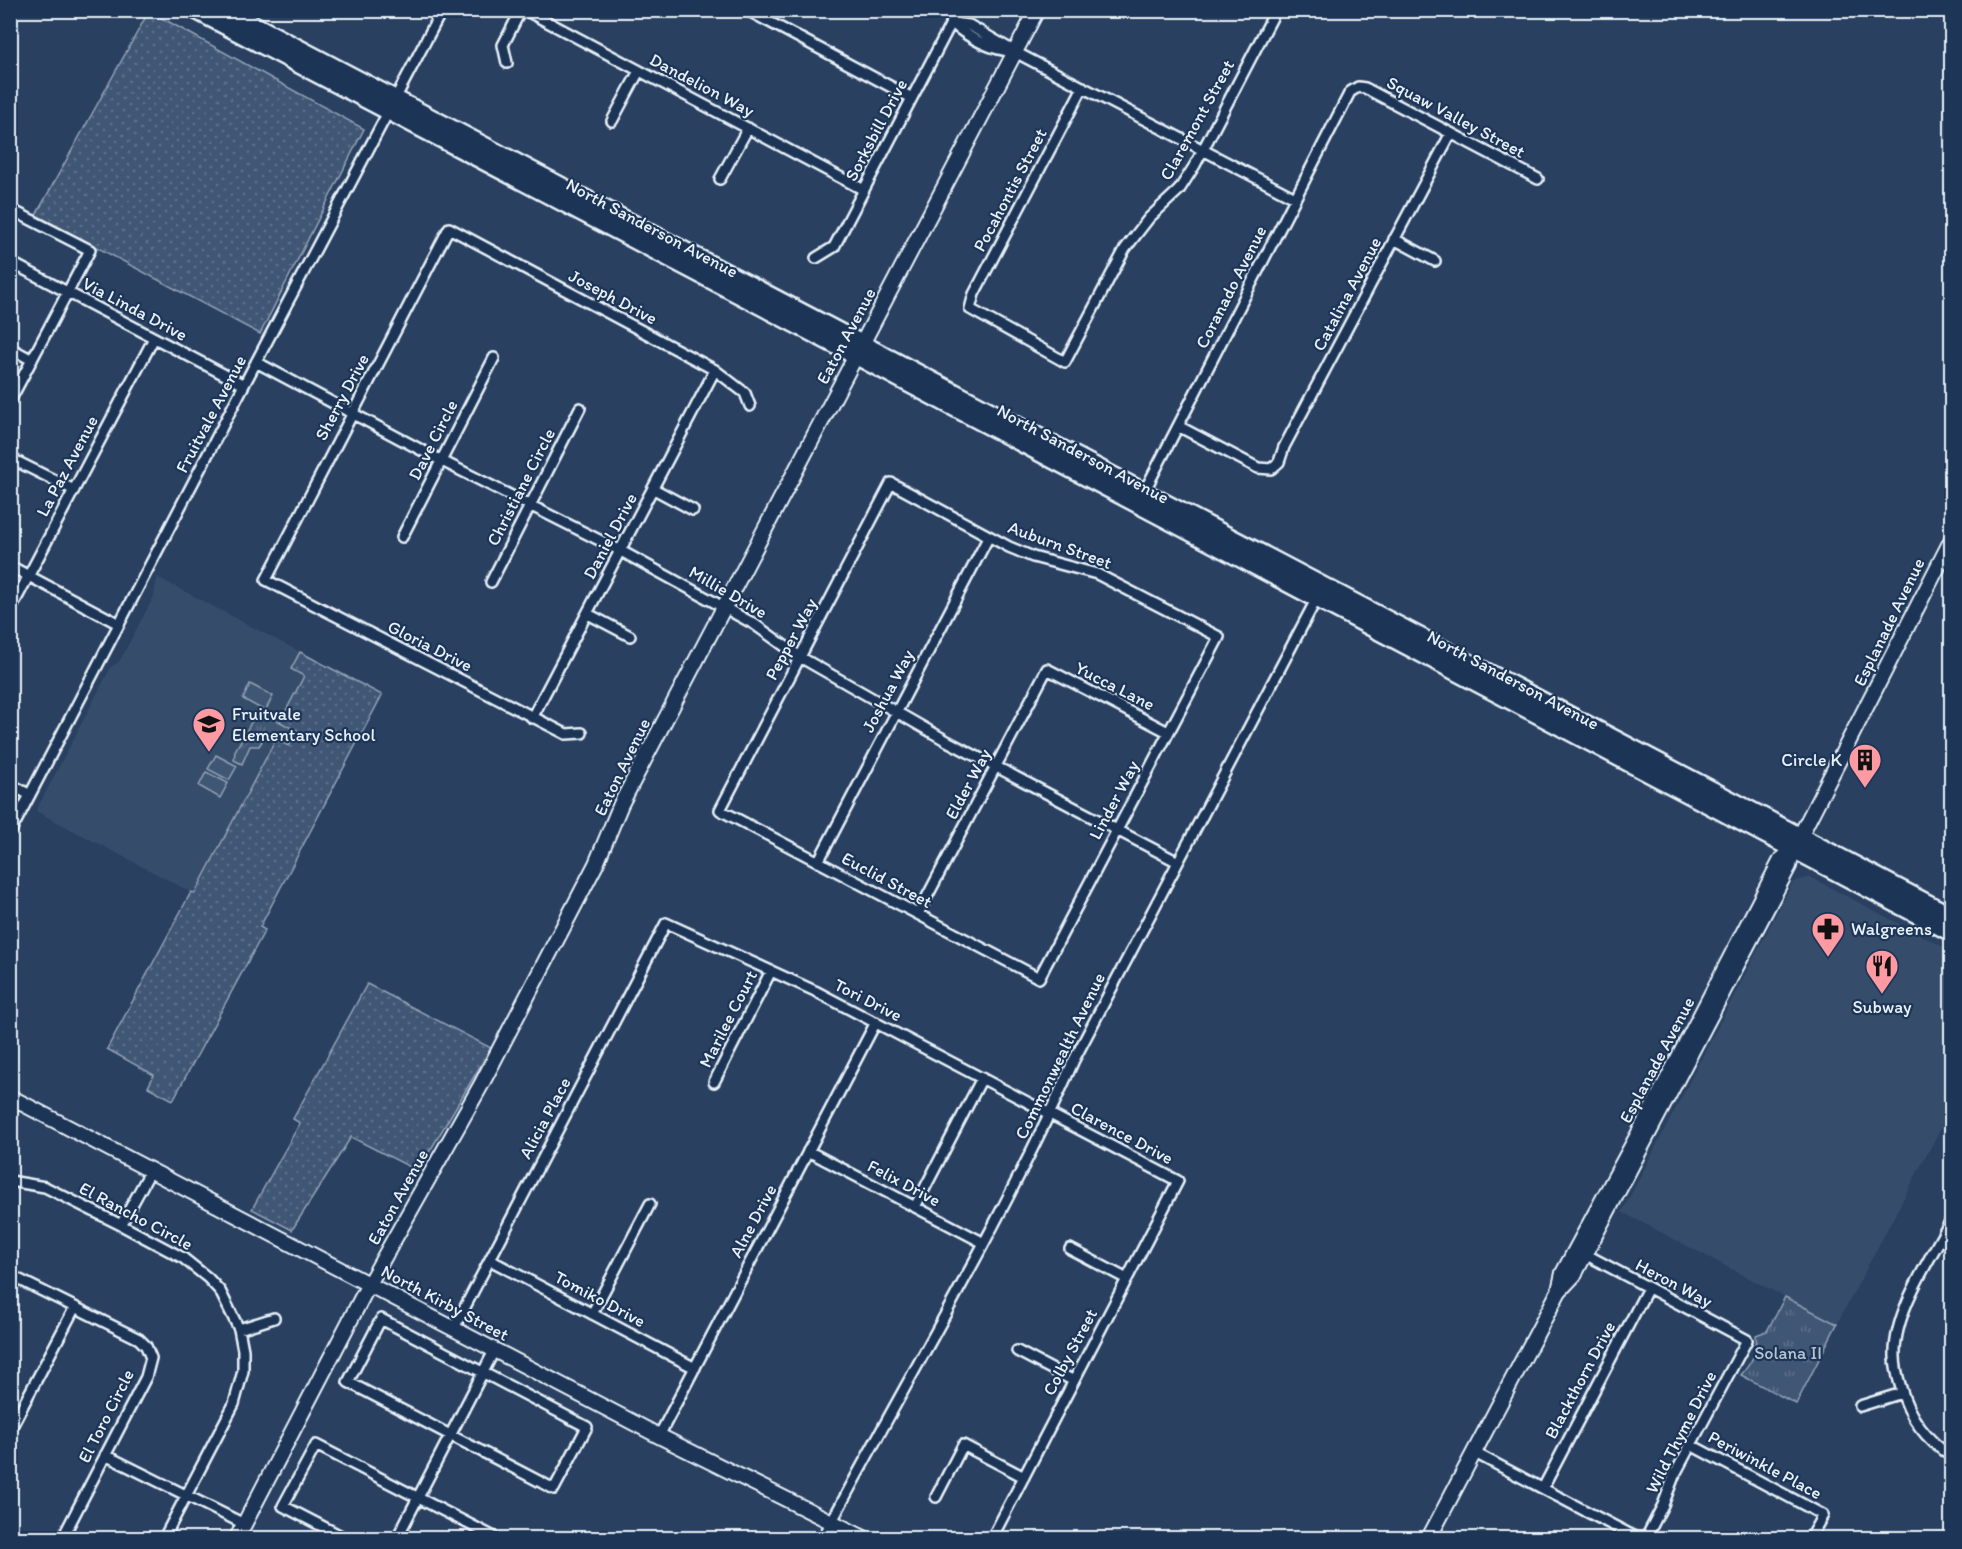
<svg xmlns="http://www.w3.org/2000/svg" width="1962" height="1549" viewBox="0 0 1962 1549" font-family="Itim,sans-serif">
<style>
.built{fill:#364d6b}
.grass{fill:url(#grass-dots);stroke:#94a4b6;stroke-width:1.5}
.park{fill:url(#park-tufts);stroke:#94a4b6;stroke-width:1.5}
.pitch{fill:#415774;stroke:#94a4b6;stroke-width:1.5}
.lines{fill:none;stroke-linecap:round;stroke-linejoin:round}
.street-casing{stroke:#e8f1f8;stroke-width:14}
.secondary-casing{stroke:#e8f1f8;stroke-width:18}
.highway-casing{stroke:#e8f1f8;stroke-width:21}
.street{stroke:#1d3557;stroke-width:9}
.secondary{stroke:#1d3557;stroke-width:14}
.highway{stroke:#1d3557;stroke-width:16}
.labels{text-anchor:middle;stroke-width:4.5;stroke-linejoin:round;paint-order:stroke}
.street-label{font-size:18px;fill:#e8f1f8;stroke:#1d3557}
.poi-label{font-size:18px;fill:#e8f1f8;stroke:#1d3557;text-anchor:start}
.park-label{font-size:18px;fill:#b6c3d0;stroke:#1d3557}
</style>
<defs>
<pattern id="grass-dots" width="8" height="8" patternUnits="userSpaceOnUse" patternTransform="scale(1.5)"><rect width="8" height="8" fill="#415774"/><path d="M2 2h.1M6 6h.1" fill="none" stroke="#5c7089" stroke-width="1.8" stroke-linecap="round"/></pattern>
<pattern id="park-tufts" width="24" height="20" patternUnits="userSpaceOnUse" patternTransform="scale(1.5)"><rect width="24" height="20" fill="#415774"/><path d="M3 7l-1-3M5 7V3M7 7l1-3M15 17l-1-3M17 17v-4M19 17l1-3" fill="none" stroke="#5c7089"/></pattern>
</defs>
<rect width="100%" height="100%" fill="#294061"/>
<filter id="ink" filterUnits="userSpaceOnUse"><feTurbulence type="fractalNoise" baseFrequency=".0167" numOctaves="2"/><feDisplacementMap in="SourceGraphic" scale="12" xChannelSelector="R" yChannelSelector="G"/><feConvolveMatrix kernelMatrix="1 2 1 2 8 2 1 2 1" color-interpolation-filters="sRGB"/></filter>
<g filter="url(#ink)">
<path class="built" d="M157 577 382 695 260 928 36 811 111 667 119 662 154 596Z
M1810 877 1951 951V1109L1837 1324 1622 1212 1793 882Z"/>
<path class="grass" d="M149 11 364 129 260 334 36 215Z
M300 652 382 695 260 927 265 930 173 1100 148 1087 154 1075 107 1049 191 892 195 893 276 739 289 745 296 732 280 722 304 676 291 669Z
M367 984 491 1048 418 1171 351 1137 292 1230 252 1209 300 1123 293 1119Z"/>
<path class="park" d="M257 712H262L297 731 289 746 266 735 259 746H250L242 764 234 760 235 751Z
M1785 1297 1837 1324 1796 1404 1741 1375C1752 1362 1758 1352 1756 1335L1767 1331Z"/>
<path class="pitch" d="M250 684 273 696 265 711 243 699Z
M216 755 237 766 229 780 208 769Z
M206 772 228 783 220 798 199 786Z"/>
<g class="lines">
<g class="street-casing">
<path id="street" d="M525 10 864 190
M747 10 912 98
M1015 52C991 50 970 39 952 23L969 25 1015 52 1295 198
M507 63 503 45 521 10
M1083 87 974 294 970 309 1065 362 1125 249 1149 218 1179 190 1195 165 1276 10
M612 121 639 71
M720 179 748 128
M10 209 90 250 10 401
M1394 239 1435 261
M816 258 834 247 958 10
M10 262 244 385
M10 348 32 360
M256 362 440 460 621 551 754 624 800 657 947 741 1178 862
M1178 426 1258 468 1271 469 1279 462 1284 447 1451 133
M10 458 74 490
M891 483 1009 547 1033 557 1097 574 1219 637 1039 978 720 810Z
M654 489 693 510
M1142 496 1350 92 1358 87 1365 88 1538 179
M402 537 494 358
M10 566 119 624
M491 582 580 408
M10 611 154 338
M588 614 630 636
M532 718 715 370
M582 733 566 734 266 580 449 228 715 370 745 393 750 406
M10 784 30 795
M10 833 244 385 442 10
M818 862 989 536
M918 914 1047 669 1168 732
M714 1082 771 971
M808 1151 984 1243
M10 1181 45 1187 121 1225 183 1258 208 1278 220 1291 239 1329 243 1350V1371L234 1404 164 1538
M915 1207 982 1078
M1952 1218C1931 1258 1893 1312 1895 1357 1895 1368 1898 1378 1901 1388 1909 1418 1926 1440 1952 1457
M121 1225 151 1170
M1070 1249 1127 1279
M1585 1254 1747 1340 1674 1476 1663 1505 1646 1538
M490 1260 695 1368
M10 1275 139 1339 146 1346 151 1358 146 1377 65 1533 60 1538
M592 1314 650 1204
M381 1319 587 1427 554 1489 348 1382Z
M454 1328 666 923 815 991 1178 1181 992 1538
M239 1329 274 1318
M1017 1351 1074 1381
M1860 1406 1902 1393
M10 1430 75 1307
M659 1436 876 1022
M1691 1445 1823 1515 1810 1538
M1475 1453 1637 1538
M105 1455 244 1524
M1543 1488 1648 1288
M936 1497 963 1445 1024 1477
M10 1536 16 1538
M345 1538 283 1506 316 1445 496 1538
M397 1538 495 1349
M823 1538C907 1379 1001 1225 1074 1060L1318 596"/>
</g>
<g class="secondary-casing">
<path id="secondary" d="M10 1097 659 1436 864 1538
M1559 1291 1574 1275 1789 866 1793 850 1952 539
M237 1538 369 1284 481 1085 596 864 621 804 1037 10
M1429 1538 1559 1291 1563 1273 1654 1105 1781 860 1793 850"/>
</g>
<g class="highway-casing">
<path id="highway" d="M195 10 856 356 1952 933
M226 10 1952 916"/>
</g>
<use href="#street" class="street"/>
<use href="#secondary" class="secondary"/>
<use href="#highway" class="highway"/>
</g>
</g>
<defs>
<g id="school-pin" transform="scale(1.725)"><path d="M0 17L-7.5 6A9.5 9.5 0 1 1 7.5 6Z" fill="#ff9aa2" stroke="#1d3557"/><path d="M0-5L7-2L0 1L-7-2ZM-4 1L0 2.5L4 1V4Q0 6-4 4Z" fill="#111"/></g>
<g id="building-pin" transform="scale(1.725)"><path d="M0 17L-7.5 6A9.5 9.5 0 1 1 7.5 6Z" fill="#ff9aa2" stroke="#1d3557"/><path d="M-4-6H4V6H1V3H-1V6H-4ZM-2.5-4.3h1.7v1.8h-1.7ZM.8-4.3h1.7v1.8H.8ZM-2.5-1h1.7V.8h-1.7ZM.8-1h1.7V.8H.8Z" fill="#111"/></g>
<g id="pharmacy-pin" transform="scale(1.725)"><path d="M0 17L-7.5 6A9.5 9.5 0 1 1 7.5 6Z" fill="#ff9aa2" stroke="#1d3557"/><path d="M-2-6h4v4h4v4h-4v4h-4v-4h-4v-4h4Z" fill="#111"/></g>
<g id="restaurant-pin" transform="scale(1.725)"><path d="M0 17L-7.5 6A9.5 9.5 0 1 1 7.5 6Z" fill="#ff9aa2" stroke="#1d3557"/><path d="M-5-6h1v4h1v-4h1v4h1v-4h1v5L-1.5 .5V6h-2V.5L-5-1ZM5-6V6H3V1.5H1.5Q1.5-4 5-6Z" fill="#111"/></g>
</defs>
<g fill-rule="evenodd">
<use href="#school-pin" x="209" y="724"/>
<use href="#building-pin" x="1865" y="760"/>
<use href="#pharmacy-pin" x="1828" y="929"/>
<use href="#restaurant-pin" x="1882" y="966"/>
</g>
<g class="labels">
<g class="street-label">
<text transform="translate(702 85) rotate(28)" y="6">Dandelion Way</text>
<text transform="translate(1456 117) rotate(28)" y="6">Squaw Valley Street</text>
<text transform="translate(1197 120) rotate(-61)" y="6">Claremont Street</text>
<text transform="translate(876 130) rotate(-62)" y="6">Sorksbill Drive</text>
<text transform="translate(1010 190) rotate(-62)" y="6">Pocahontis Street</text>
<text transform="translate(652 228) rotate(28)" y="6">North Sanderson Avenue</text>
<text transform="translate(1231 287) rotate(-63)" y="6">Coranado Avenue</text>
<text transform="translate(1347 294) rotate(-62)" y="6">Catalina Avenue</text>
<text transform="translate(613 297) rotate(28)" y="6">Joseph Drive</text>
<text transform="translate(135 309) rotate(28)" y="6">Via Linda Drive</text>
<text transform="translate(846 336) rotate(-62)" y="6">Eaton Avenue</text>
<text transform="translate(342 397) rotate(-62)" y="6">Sherry Drive</text>
<text transform="translate(211 414) rotate(-62)" y="6">Fruitvale Avenue</text>
<text transform="translate(433 440) rotate(-63)" y="6">Dave Circle</text>
<text transform="translate(1083 454) rotate(28)" y="6">North Sanderson Avenue</text>
<text transform="translate(67 466) rotate(-62)" y="6">La Paz Avenue</text>
<text transform="translate(521 487) rotate(-63)" y="6">Christiane Circle</text>
<text transform="translate(610 536) rotate(-62)" y="6">Daniel Drive</text>
<text transform="translate(1060 545) rotate(20)" y="6">Auburn Street</text>
<text transform="translate(728 592) rotate(30)" y="6">Millie Drive</text>
<text transform="translate(1889 622) rotate(-64)" y="6">Esplanade Avenue</text>
<text transform="translate(791 639) rotate(-62)" y="6">Pepper Way</text>
<text transform="translate(430 646) rotate(27)" y="6">Gloria Drive</text>
<text transform="translate(1513 680) rotate(28)" y="6">North Sanderson Avenue</text>
<text transform="translate(1115 686) rotate(27)" y="6">Yucca Lane</text>
<text transform="translate(888 691) rotate(-62)" y="6">Joshua Way</text>
<text transform="translate(622 767) rotate(-64)" y="6">Eaton Avenue</text>
<text transform="translate(968 784) rotate(-62)" y="6">Elder Way</text>
<text transform="translate(1114 800) rotate(-62)" y="6">Linder Way</text>
<text transform="translate(887 880) rotate(28)" y="6">Euclid Street</text>
<text transform="translate(868 1000) rotate(27)" y="6">Tori Drive</text>
<text transform="translate(728 1019) rotate(-63)" y="6">Marilee Court</text>
<text transform="translate(1060 1056) rotate(-64)" y="6">Commonwealth Avenue</text>
<text transform="translate(1657 1060) rotate(-62)" y="6">Esplanade Avenue</text>
<text transform="translate(545 1118) rotate(-62)" y="6">Alicia Place</text>
<text transform="translate(1122 1133) rotate(28)" y="6">Clarence Drive</text>
<text transform="translate(904 1183) rotate(28)" y="6">Felix Drive</text>
<text transform="translate(398 1197) rotate(-61)" y="6">Eaton Avenue</text>
<text transform="translate(136 1216) rotate(28)" y="6">El Rancho Circle</text>
<text transform="translate(753 1221) rotate(-62)" y="6">Alne Drive</text>
<text transform="translate(1674 1283) rotate(28)" y="6">Heron Way</text>
<text transform="translate(600 1299) rotate(28)" y="6">Tomiko Drive</text>
<text transform="translate(445 1303) rotate(28)" y="6">North Kirby Street</text>
<text transform="translate(1070 1352) rotate(-62)" y="6">Colby Street</text>
<text transform="translate(1580 1380) rotate(-62)" y="6">Blackthorn Drive</text>
<text transform="translate(106 1416) rotate(-63)" y="6">El Toro Circle</text>
<text transform="translate(1681 1432) rotate(-63)" y="6">Wild Thyme Drive</text>
<text transform="translate(1765 1465) rotate(28)" y="6">Periwinkle Place</text>
</g>
<g class="poi-label">
<text x="232" y="720">Fruitvale<tspan x="232" dy="21">Elementary School</tspan></text>
<text x="1842" y="766" text-anchor="end">Circle K</text>
<text x="1851" y="935">Walgreens</text>
<text x="1882" y="1013" text-anchor="middle">Subway</text>
</g>
<g class="park-label">
<text x="1788" y="1359">Solana II</text>
</g>
</g>
<rect width="1962" height="1549" fill="none" stroke="#1d3557" stroke-width="36"/>
<rect x="18" y="18" width="1926" height="1513" fill="none" stroke="#e8f1f8" stroke-width="2" filter="url(#ink)"/>
</svg>
